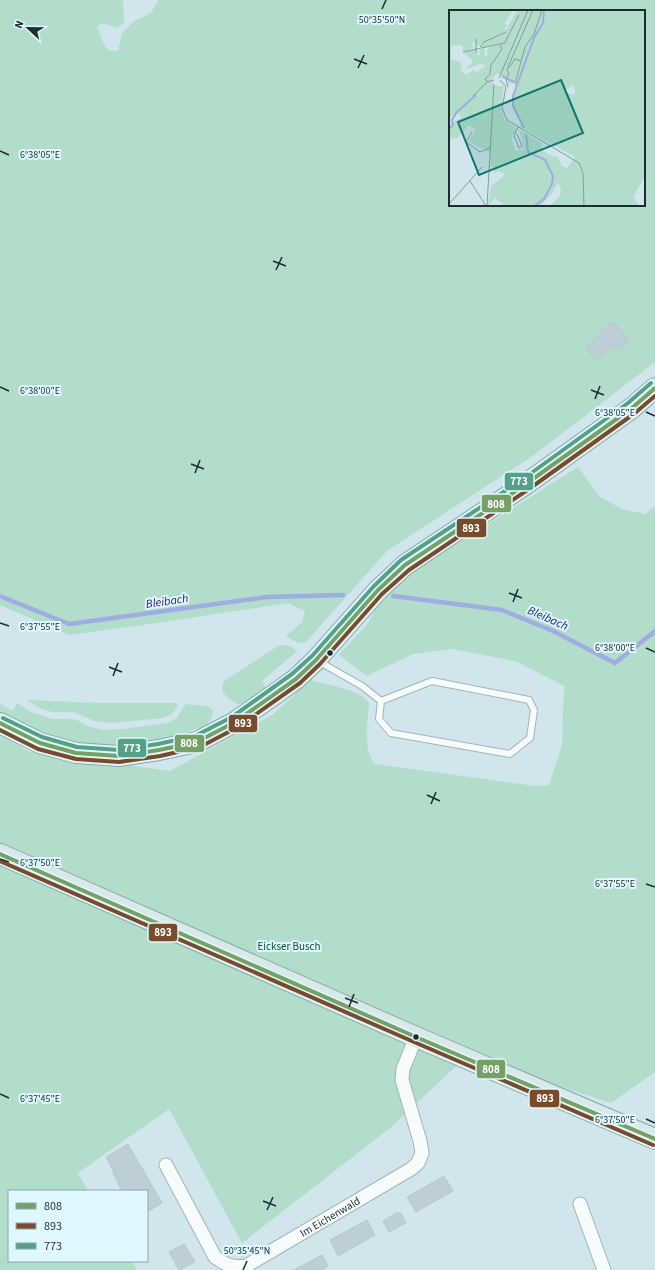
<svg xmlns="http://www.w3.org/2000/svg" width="655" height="1270" viewBox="0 0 655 1270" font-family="'Source Sans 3',sans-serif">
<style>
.green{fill:#b2ddcb;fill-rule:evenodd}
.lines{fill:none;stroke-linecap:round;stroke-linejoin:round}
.stream{stroke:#9fade3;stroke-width:4.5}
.building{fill:#bdced7;stroke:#b8c7ce}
.service-casing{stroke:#a2b4b8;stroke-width:8}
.minor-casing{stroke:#a2b4b8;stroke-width:15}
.primary-casing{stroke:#8aaaab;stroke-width:22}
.service{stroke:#f8fbfc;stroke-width:6}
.minor{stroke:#f8fbfc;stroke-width:13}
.primary{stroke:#d9e9e9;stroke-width:20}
.bus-1-casing{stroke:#dff7fe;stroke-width:7}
.bus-2-casing{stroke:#dff7fe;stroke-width:7}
.bus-3-casing{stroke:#dff7fe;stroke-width:7}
.bus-1{stroke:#76a164;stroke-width:4}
.bus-2{stroke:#7a4b2a;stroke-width:4}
.bus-3{stroke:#53a287;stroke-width:4}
.ticks{fill:none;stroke:#1c2c30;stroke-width:1.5}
.bus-dot{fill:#1c2c30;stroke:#dff7fe;stroke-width:1.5}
.labels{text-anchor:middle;stroke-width:4;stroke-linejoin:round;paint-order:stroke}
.park-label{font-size:11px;fill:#0e5030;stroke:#dff7fe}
.street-label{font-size:11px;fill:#1c2c30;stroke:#dff7fe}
.water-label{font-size:12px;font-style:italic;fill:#28257b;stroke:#dff7fe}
.inset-river{fill:none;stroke:#9fade3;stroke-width:2}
.inset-road{fill:none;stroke:#889ca1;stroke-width:1}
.view{fill:#0f766e;fill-opacity:0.15;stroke:#0f766e;stroke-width:2}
.inset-edge{fill:none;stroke:#1c2c30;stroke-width:2}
.ticks-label{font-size:10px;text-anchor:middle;fill:#1c2c30;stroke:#dff7fe;stroke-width:4;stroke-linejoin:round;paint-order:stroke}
.line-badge{stroke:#dff7fe;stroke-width:1.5}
.badge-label{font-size:11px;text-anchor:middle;font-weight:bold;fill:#fff}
</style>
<rect width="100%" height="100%" fill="#d0e6ec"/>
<path class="green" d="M0 0H123L124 23 117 28 102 23 97 27 103 43 108 50 118 51 122 33 134 21 151 13 158 0H655V362L534 455 387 551 306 642 298 643 286 636 302 622 305 611 288 603 157 623 69 635 0 605ZM450 11H644V205H450Z
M578 467 600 497 622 509 645 514 655 506V1072L611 1103 467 1056 390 1128 242 1243 169 1109 78 1173 88 1191H9V1261H132L137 1270H0V734L28 751 170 771 272 715 311 680C326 685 361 689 369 703 368 721 362 749 375 764L536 786 549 785 562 745 564 686 515 661 452 649 413 654 367 676 339 655 368 623 378 605 409 574Z
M284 645 291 646 297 651 262 681 266 688C259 693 248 705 238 704 233 703 227 696 223 693L222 687 224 681 278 646Z
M26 700 100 703H177L178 705 172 714 163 718 112 723 95 721 73 712H53L44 710Z
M17 703 31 712 52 719H69L77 720 88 726 103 730 122 729 168 723 177 718 182 709 186 704 206 706 213 710C213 716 210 722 205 726 147 747 93 755 35 731 23 726 11 717 0 711V704L13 711Z"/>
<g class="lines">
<path class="stream" d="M0 596 69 624 267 597 343 595
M393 596 502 610 553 631 615 663 655 631"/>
</g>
<path class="building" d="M610 323 612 326 615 323 629 341 617 350 614 346 595 360 586 347 600 336 599 335Z
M128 1144 162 1203 147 1212V1191H122L113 1173 114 1172 106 1157Z
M444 1176 453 1191 416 1212 407 1197Z
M396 1213H401L406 1223 389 1232 383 1221Z
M367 1220 375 1235 338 1256 330 1240Z
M184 1244 195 1262 179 1270 169 1252Z
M322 1255 328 1266 322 1270H294Z"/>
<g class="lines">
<g class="service-casing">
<path id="service" d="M318 661 362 686 381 701
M432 681 529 700 534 710 530 738 510 754 391 733 379 719 381 701Z"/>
</g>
<g class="minor-casing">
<g id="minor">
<path id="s1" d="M166 1165 215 1257C226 1265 232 1268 246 1266L411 1169 418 1163 422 1153 420 1141 402 1080 403 1069 416 1037"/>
<path d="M580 1204 604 1270"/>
</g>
</g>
<g class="primary-casing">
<path id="primary" d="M0 723 40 743 76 753 119 756 159 750 197 742 235 722 278 692 296 679 316 660 378 590 405 565 526 484 632 408 655 388
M0 854 416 1037 655 1139"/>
</g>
<use href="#service" class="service"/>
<use href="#minor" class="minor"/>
<use href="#primary" class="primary"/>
<g class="bus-1-casing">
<path id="bus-1" d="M0 723 40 743 76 753 119 756 159 750 197 742 235 722 296 679 316 660 378 590 405 565 526 484 632 408 655 388
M0 854 416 1037 655 1139"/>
</g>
<g class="bus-2-casing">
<path id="bus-2" d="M0 730 38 749 76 759 119 762 160 756 200 747 238 727 300 683 320 664 382 594 409 570 529 489 635 413 655 396
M0 861 414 1042 653 1145"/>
</g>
<g class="bus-3-casing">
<path id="bus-3" d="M3 718 42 737 77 747 119 750 158 744 195 736 232 717 292 674 312 656 374 586 401 560 523 479 628 403 651 383"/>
</g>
<use href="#bus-1" class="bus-1"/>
<use href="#bus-2" class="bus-2"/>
<use href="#bus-3" class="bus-3"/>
</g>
<path class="ticks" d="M382 9 386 0M354 59 367 64M358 68 364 55M0 151 9 155M273 261 286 266M276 270 282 257M0 387 9 391M591 390 604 395M595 399 600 386M646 412 655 416M191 464 204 469M195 473 200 460M509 593 522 598M513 602 518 589M0 623 9 626M646 648 655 652M109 667 122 672M113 676 118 663M427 795 440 801M431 804 436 792M0 859 9 862M646 884 655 887M345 998 358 1003M349 1007 354 994M0 1094 9 1098M646 1119 655 1123M263 1201 276 1206M267 1210 273 1197M243 1270 247 1261"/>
<g class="bus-dot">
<circle cx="330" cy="653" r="3.5"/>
<circle cx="416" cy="1037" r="3.5"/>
</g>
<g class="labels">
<g class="park-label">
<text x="289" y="950">Eickser Busch</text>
</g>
<g class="street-label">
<text dy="4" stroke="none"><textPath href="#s1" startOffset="235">Im Eichenwald</textPath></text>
</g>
<g class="water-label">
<text transform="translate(167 601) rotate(-8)" y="4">Bleibach</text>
<text transform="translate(548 618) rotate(24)" y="4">Bleibach</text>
</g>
</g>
<g transform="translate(449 10)">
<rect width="196" height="196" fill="#d0e6ec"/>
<path d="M0 0H64L56 13 59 16 55 18 57 20 68 0H196V166L184 187 190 196H101L111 186 112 179 109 173 101 186 91 196H53L54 194 46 188 39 196 42 176 56 165 50 161 44 164 46 159 42 156 41 143 19 131 27 120 19 115 9 128 0 129V119L5 111 12 108 9 103 0 108ZM25 32 27 37 33 33 32 37H39L38 46H35L36 39 34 38 30 41 31 46 27 43 28 38 15 43 24 51 16 60 30 54 37 55 27 63 25 60 17 65 12 60V52L2 50V36L11 35 14 37V41H18L25 37 23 33ZM48 63 58 68 59 74 67 73 63 96 73 113 70 116 126 147 118 158 113 156 108 146 105 147 92 140 93 133 70 119 75 139 66 141 62 126 67 123V118L55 109 52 97 55 76H44L43 69ZM123 75 126 79V84L123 85 115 81Z" fill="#b2ddcb" fill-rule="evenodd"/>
<path class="inset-river" d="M53 66 65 72M75 118 64 96V86L85 28 94 13 95 0M0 119 4 115 3 110 8 102 27 85M77 124 79 142 96 150 104 166 103 174 95 189 85 196"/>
<path class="inset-road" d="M27 29V43M55 34 70 5M31 37 35 32 57 22M14 42 55 33M60 58 66 49 72 51M50 68 79 0M51 70 57 77 53 98 58 110 130 153 134 163 135 196M38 72 36 69 41 64 42 55 53 39 51 35M66 74 76 37 85 24 93 0M59 77 57 69 60 64 58 59 84 0M24 86 38 72 45 70M23 122 17 132 31 142 41 138M68 124 73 136 70 138 65 126 69 117M21 171 37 196M0 194 33 157M38 196 45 74"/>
<path class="view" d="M112 70 134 123 30 165 9 112Z"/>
<rect width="196" height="196" class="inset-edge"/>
</g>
<g class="ticks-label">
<text x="382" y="23">50°35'50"N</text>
<text x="40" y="158">6°38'05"E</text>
<text x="40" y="394">6°38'00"E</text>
<text x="615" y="416">6°38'05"E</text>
<text x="40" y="630">6°37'55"E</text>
<text x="615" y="651">6°38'00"E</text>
<text x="40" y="866">6°37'50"E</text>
<text x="615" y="887">6°37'55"E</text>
<text x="40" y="1102">6°37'45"E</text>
<text x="615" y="1123">6°37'50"E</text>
<text x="247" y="1254">50°35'45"N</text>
</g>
<g class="line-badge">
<rect x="504" y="472" width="30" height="19" rx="4" fill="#53a287"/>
<rect x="481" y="494" width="31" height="19" rx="4" fill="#76a164"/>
<rect x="456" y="518" width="31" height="20" rx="4" fill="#7a4b2a"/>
<rect x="228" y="714" width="30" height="19" rx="4" fill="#7a4b2a"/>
<rect x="174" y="734" width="31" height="19" rx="4" fill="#76a164"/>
<rect x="117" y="738" width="30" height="20" rx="4" fill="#53a287"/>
<rect x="148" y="923" width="30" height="19" rx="4" fill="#7a4b2a"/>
<rect x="476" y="1059" width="30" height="20" rx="4" fill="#76a164"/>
<rect x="529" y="1089" width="31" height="19" rx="4" fill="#7a4b2a"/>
</g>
<g class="badge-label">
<text x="519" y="485">773</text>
<text x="496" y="508">808</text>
<text x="471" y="532">893</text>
<text x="243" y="727">893</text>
<text x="189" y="747">808</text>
<text x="132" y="752">773</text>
<text x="163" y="936">893</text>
<text x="491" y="1073">808</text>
<text x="545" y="1102">893</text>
</g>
<rect x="8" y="1190" width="140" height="72" fill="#dff7fe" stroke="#91a6ac"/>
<rect x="16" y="1203" width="20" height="6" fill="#76a164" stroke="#91a6ac"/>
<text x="44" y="1210" font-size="12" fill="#1c2c30">808</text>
<rect x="16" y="1223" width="20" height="6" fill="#7a4b2a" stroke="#91a6ac"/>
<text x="44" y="1230" font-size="12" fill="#1c2c30">893</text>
<rect x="16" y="1243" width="20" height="6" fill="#53a287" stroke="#91a6ac"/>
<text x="44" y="1250" font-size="12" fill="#1c2c30">773</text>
<g transform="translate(28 28) rotate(292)" stroke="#dff7fe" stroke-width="3" paint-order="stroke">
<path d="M0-3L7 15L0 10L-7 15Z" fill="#1c2c30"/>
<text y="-6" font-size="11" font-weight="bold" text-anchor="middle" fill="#1c2c30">N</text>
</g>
</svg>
